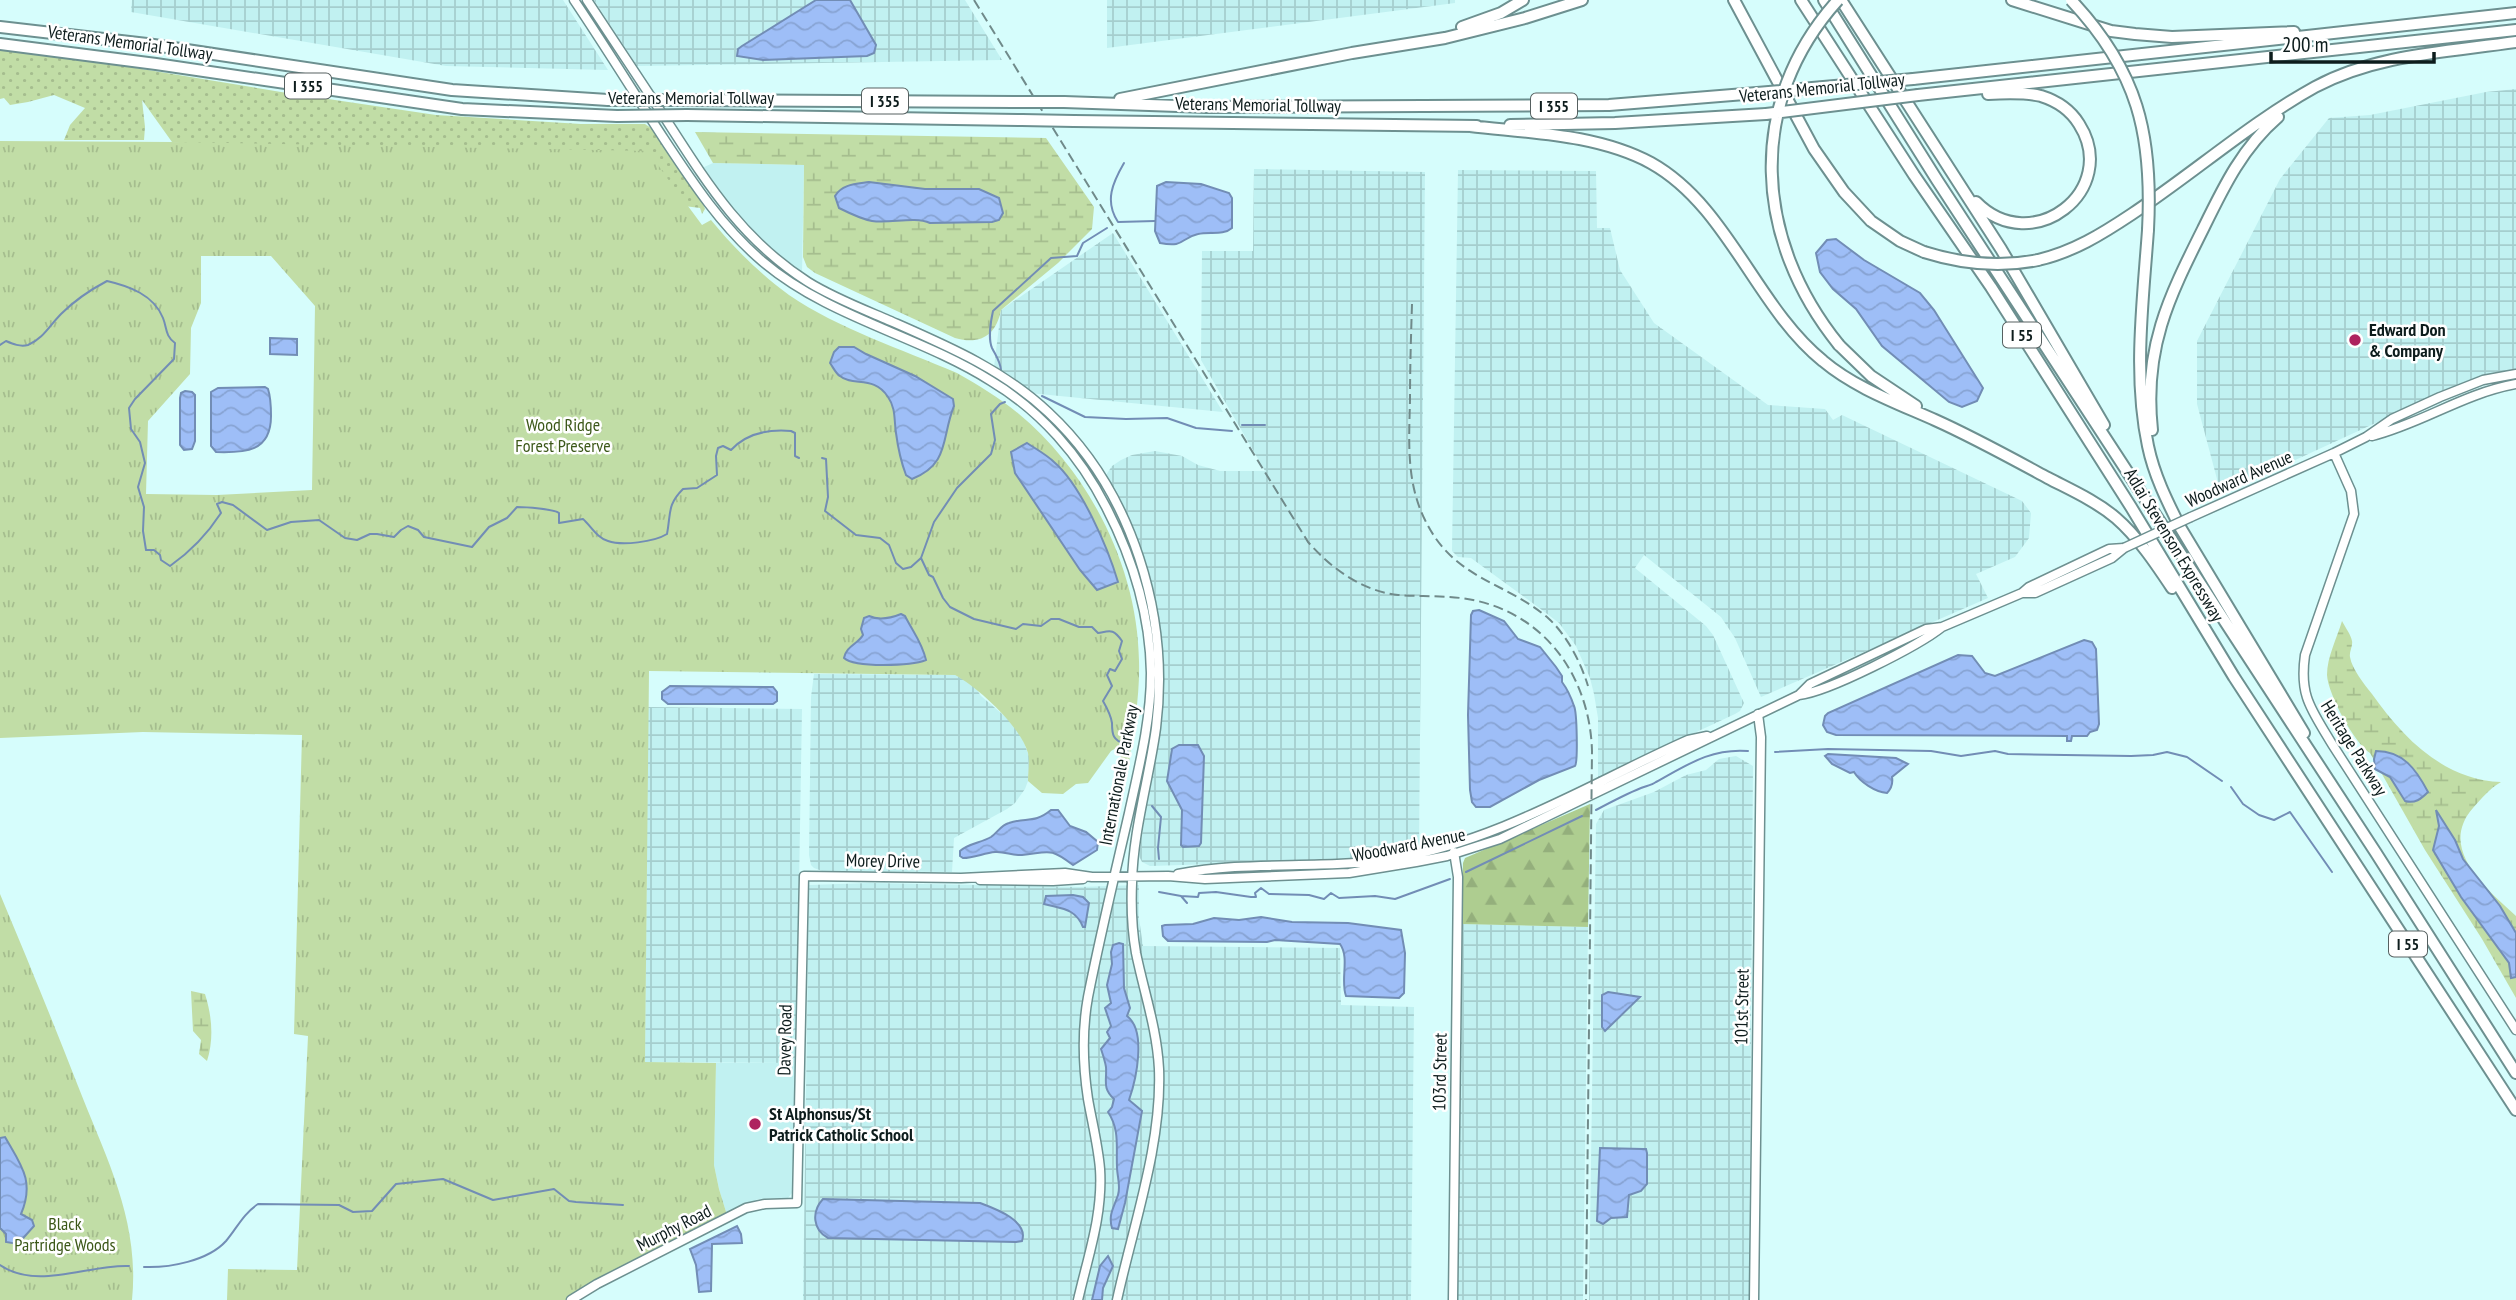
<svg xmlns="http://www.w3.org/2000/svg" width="2516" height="1300" viewBox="0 0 2516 1300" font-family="'PT Sans Narrow',sans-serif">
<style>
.built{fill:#c1f1f1}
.industrial{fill:url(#industrial-grid)}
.grass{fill:url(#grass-dots)}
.forest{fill:url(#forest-firs)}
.wetland{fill:url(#wetland-marsh)}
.park{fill:url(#park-tufts);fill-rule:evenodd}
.water{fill:url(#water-waves);stroke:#728db5;stroke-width:2}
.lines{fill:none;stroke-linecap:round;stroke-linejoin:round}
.stream{stroke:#728db5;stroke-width:2}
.tertiary-casing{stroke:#6d9090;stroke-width:11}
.motorway-casing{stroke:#6d9090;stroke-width:14}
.tertiary{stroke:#fff;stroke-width:8}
.motorway{stroke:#fff;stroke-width:10}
.rail{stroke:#708a8a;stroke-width:2;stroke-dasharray:10 5;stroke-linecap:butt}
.tertiary-bridge-casing{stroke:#6d9090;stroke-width:11;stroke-linecap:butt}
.motorway-bridge-casing{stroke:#6d9090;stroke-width:14;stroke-linecap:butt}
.tertiary-bridge{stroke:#fff;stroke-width:8}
.motorway-bridge{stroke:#fff;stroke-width:10}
.poi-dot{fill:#ae225f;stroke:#fff;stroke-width:2.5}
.labels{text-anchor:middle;stroke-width:5;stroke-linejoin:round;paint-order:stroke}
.shield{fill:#fff;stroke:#566060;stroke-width:2}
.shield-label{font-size:16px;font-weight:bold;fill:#0d1c1c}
.street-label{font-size:18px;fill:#0d1c1c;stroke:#fff}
.poi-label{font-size:18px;font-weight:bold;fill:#0d1c1c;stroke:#fff;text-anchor:start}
.park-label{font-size:18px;fill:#3c5819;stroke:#fff}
</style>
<defs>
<pattern id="industrial-grid" width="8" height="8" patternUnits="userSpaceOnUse" patternTransform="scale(1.75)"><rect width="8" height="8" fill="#c1f1f1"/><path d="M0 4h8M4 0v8" fill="none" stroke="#a5cece"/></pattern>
<pattern id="grass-dots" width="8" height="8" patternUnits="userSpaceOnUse" patternTransform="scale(1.75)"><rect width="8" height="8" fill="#c1dda6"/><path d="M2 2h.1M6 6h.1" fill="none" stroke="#a5bd8e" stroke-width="1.8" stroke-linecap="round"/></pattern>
<pattern id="forest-firs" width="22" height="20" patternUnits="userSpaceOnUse" patternTransform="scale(1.75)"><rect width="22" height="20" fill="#aecd90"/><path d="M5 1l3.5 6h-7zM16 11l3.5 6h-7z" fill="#94af7c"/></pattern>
<pattern id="wetland-marsh" width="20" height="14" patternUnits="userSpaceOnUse" patternTransform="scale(1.75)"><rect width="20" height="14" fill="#c1dda6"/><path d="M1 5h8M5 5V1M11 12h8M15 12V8" fill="none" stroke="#a5bd8e"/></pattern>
<pattern id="park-tufts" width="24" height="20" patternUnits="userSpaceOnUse" patternTransform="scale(1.75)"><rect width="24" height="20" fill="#c1dda6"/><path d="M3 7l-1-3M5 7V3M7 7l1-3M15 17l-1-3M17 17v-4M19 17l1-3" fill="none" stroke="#a5bd8e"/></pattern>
<pattern id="water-waves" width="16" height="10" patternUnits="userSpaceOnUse" patternTransform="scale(1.75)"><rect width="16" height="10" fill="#9ebef7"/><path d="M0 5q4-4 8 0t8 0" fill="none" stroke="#87a3d3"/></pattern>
</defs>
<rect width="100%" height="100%" fill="#d6fdfc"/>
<path class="built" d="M713 163 804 165 802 273 755 236 722 198 702 168Z
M716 1063H796L795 1189 788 1198 758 1199 727 1215 719 1189 714 1165Z"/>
<path class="industrial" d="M132 0H563L608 70 446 66 131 12Z
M594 0H965L1002 60 637 66Z
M1107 0H1455V3L1107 48Z
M2516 89V370L2456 386 2221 494 2197 404V341L2280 179 2329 118 2370 115 2486 92Z
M1254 169 1425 172 1419 850 1349 860 1150 866 1142 862 1139 856 1161 709 1163 669 1159 623 1144 557 1106 475 1112 466 1121 460 1132 455 1155 451 1182 456 1198 465 1220 471H1265L1201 360 1202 251H1253Z
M1458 170 1596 171 1597 228H1610L1620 270 1654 323 1768 405 1825 409 1833 420 1842 415 2022 501 2031 513 2029 538 2015 557 1976 574 1988 598 1761 697 1735 638 1721 617 1644 555 1635 568 1706 626 1713 635 1744 703 1740 711 1735 714 1598 778V718L1594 694 1590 678 1576 646 1559 623 1538 607 1471 558 1458 557 1452 551Z
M1113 233 1223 412 1029 393 994 367 1001 310Z
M814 674 955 675 973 684 981 696 1008 719 1022 737 1029 756 1028 781 1025 789 1015 803 1007 809 954 838 952 872 822 871 814 868 811 865 809 855 811 697Z
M648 707 802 709 796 1063 645 1062Z
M1736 756 1753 766 1749 1300H1589L1596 824 1604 810 1654 792 1686 775 1706 770 1719 759Z
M870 883 1079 887 1139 885V918L1143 946 1340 948 1341 1005 1414 1007 1411 1300H803L809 885Z
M1461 924 1588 927 1583 1300H1457Z"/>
<path class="grass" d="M0 49 69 57 281 92 436 115 581 124H645L654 130 702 201 705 209 702 214 700 208 172 142 142 100 145 127 144 140H64L70 125 85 108 54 95 28 102 10 105 4 98 0 99Z"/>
<path class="forest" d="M1590 804 1588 927 1461 924 1463 863 1465 858Z"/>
<path class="wetland" d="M695 132 1046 138 1094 207 1092 229 1058 263 1001 310C996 336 980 345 955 338L815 273 807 267 803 257 804 165 713 163Z
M2342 621C2345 627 2351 635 2352 641 2353 646 2349 652 2350 657 2352 669 2364 684 2372 694 2403 738 2444 780 2501 782 2489 789 2482 798 2473 808 2437 849 2487 889 2516 916V998L2482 939 2425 850 2370 753C2354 743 2328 694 2327 675 2327 657 2337 638 2342 621Z
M191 991 205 994C212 1016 214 1039 207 1061L199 1054 201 1040 193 1031Z"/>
<path class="park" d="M0 141 172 142 649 151C665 177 684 200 702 225L711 220C734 248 760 274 789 295 839 329 901 349 957 373 978 385 1000 398 1019 414 1090 473 1138 569 1139 661 1140 695 1134 729 1129 762L1122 761 1118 747 1111 751 1088 783 1076 784 1063 794 1042 793 1028 781C1028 772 1030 762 1028 753 1021 727 979 688 955 675L649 671 645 1062 716 1063 714 1165 719 1189 727 1215 565 1300H227L228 1269 297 1270 308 1036 294 1034 302 735 143 732 0 738ZM201 256H271L315 306 312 490 217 495 146 494 148 421 190 374 191 328 201 303Z
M0 894C27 958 53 1022 78 1086 106 1158 140 1220 132 1300H0Z"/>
<path class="water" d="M816 0H850L876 45 874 53 867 56 763 60 737 56 738 49 742 46Z
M869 182 925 189H979L999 198 1003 213 999 220 992 222 930 223C914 216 890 224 872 221 861 219 849 213 839 208L835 196C842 184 856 184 869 182Z
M1166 182 1201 184 1229 193 1232 198V228C1223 236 1209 231 1198 234 1180 238 1185 248 1160 243L1155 231 1157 186Z
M1836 239 1864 260 1920 293 1934 310 1983 388 1977 401 1962 407 1949 402 1882 346 1856 309 1833 289 1820 272 1816 253 1827 240Z
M270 338 297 339V355L270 354Z
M839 347H854L866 354 915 376 953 399 954 406C941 438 950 464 912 479L906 475C901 462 898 448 896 433 894 421 896 408 888 397 874 375 853 387 840 376 836 374 833 367 830 363L834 352Z
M265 387 268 389C271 398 271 407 271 416 271 452 245 453 216 452L211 446V392L218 388Z
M185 391 192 392 195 395V441L192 449 184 450 180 445V398L181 393Z
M1027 443C1036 449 1047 455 1054 462 1081 485 1108 548 1118 582L1097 590 1080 570 1015 473 1011 452Z
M1479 610 1504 621 1518 639 1540 647 1556 667 1562 676V682C1568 690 1571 697 1574 706 1577 712 1578 762 1575 766L1539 780 1490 807H1476L1472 802 1470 790 1468 715 1471 615 1473 611Z
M901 614 905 616C913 632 922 642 926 660 911 666 855 668 844 658 846 646 858 644 863 635L861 629 864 618 869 616C880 621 891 618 901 614Z
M2084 640 2092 642 2096 649 2099 724 2097 730 2090 732 2087 736H2072L2071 741H2067V736L1836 735 1827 732 1823 725 1825 716 1828 713 1958 655 1972 656 1985 673 1995 676Z
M670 686 773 687 777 692V701L773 704H668L662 699V692Z
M1179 745H1198L1204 756 1201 843 1199 846 1183 847 1181 845 1182 810 1167 781 1172 749Z
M2376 751C2403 751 2416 769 2428 792 2421 799 2415 804 2405 801L2390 777 2375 769 2374 759Z
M1828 754 1896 758 1908 764 1892 777C1893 783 1892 788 1887 793 1875 792 1860 782 1854 772L1850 773 1832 764 1825 756Z
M1051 810H1058L1070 826 1086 832 1098 842 1097 850 1073 865C1049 847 1050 852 1022 855 1013 856 1004 851 995 852 984 853 974 858 963 858L960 856V851C969 843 981 843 991 837 997 833 1001 825 1009 823 1026 817 1034 824 1051 810Z
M2436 810 2455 840 2463 859 2500 906 2516 933V977L2511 978 2509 963 2461 897 2433 850 2439 826Z
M1073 895 1083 897 1089 903 1085 927H1083C1075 908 1062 909 1044 904L1046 896Z
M1261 917 1292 922 1348 923 1401 930 1405 953 1404 993 1399 998 1346 996C1340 980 1350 958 1340 944L1275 940 1267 942 1168 941 1163 936 1162 926 1165 925 1193 924 1214 918 1239 920Z
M1119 943 1123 944 1124 988 1130 1008 1127 1016C1147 1031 1136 1080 1129 1100L1142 1111 1125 1203 1118 1229 1112 1228C1108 1215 1114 1207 1118 1195 1121 1186 1117 1176 1117 1167 1116 1147 1120 1130 1108 1112L1112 1107 1114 1099C1102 1088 1107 1081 1106 1067 1105 1061 1103 1055 1101 1049L1110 1038 1107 1032 1111 1026 1105 1008 1111 1003 1107 985 1112 964 1111 952 1113 945Z
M1608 992 1640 997 1605 1031 1602 1027V995Z
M5 1137C21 1165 35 1181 21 1214L32 1220 34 1226 18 1244 6 1242V1234L0 1228V1138Z
M1600 1148 1643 1149H1646L1647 1153V1184L1641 1191 1629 1195 1627 1217 1611 1218 1603 1224 1597 1221Z
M823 1199 980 1203C996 1209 1029 1221 1022 1241L1016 1242 828 1238C813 1230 811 1212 823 1199Z
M737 1226 741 1234 742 1243 712 1244 711 1291 699 1292 696 1265 690 1249Z
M1108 1256 1113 1266 1103 1288 1102 1300H1092L1100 1266Z"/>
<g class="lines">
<path class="stream" d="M1124 163C1113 182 1104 201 1118 222L1155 221
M0 345 6 341C13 344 20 347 28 345 43 339 50 325 61 314 74 301 90 290 107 281 129 286 154 295 163 318 167 328 165 336 175 343L174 359 135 399 129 408 131 429 140 442 145 463 138 487 144 507 143 531 146 550H154L160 555 161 560 170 566C190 552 208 533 221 513L217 504 222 502 233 505 267 530 291 522 319 520 345 538 357 540 370 534H377L394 537 401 530 408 526 418 530 424 537 472 547 489 527 507 518 517 507C525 507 554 509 559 513V523L583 519C591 526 597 538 608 541 622 546 654 542 667 534 671 513 667 505 683 489L697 488 717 475 716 456 718 448 723 446 731 450C747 433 768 429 791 431L795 433V456L799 458
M1001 370C1000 361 996 356 992 348 988 339 991 320 993 311L1051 258 1077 256 1083 243 1107 228
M1042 396 1085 417 1126 419 1167 418 1196 428 1232 431
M1242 425H1265
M822 458 826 459 828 497 825 511 856 535 880 538 889 545 896 563 903 569 911 567 921 558 934 522 957 488 991 454 995 440 991 414 1000 404 1005 402
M921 558 929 575 933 577 943 598 950 607 974 619 1016 629 1023 624 1041 626 1051 619H1059L1079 627H1092L1098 633C1110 631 1113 628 1122 641L1119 651 1122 659 1115 671 1110 669 1107 675 1112 686 1103 701C1107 708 1111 716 1112 723 1112 735 1113 740 1125 744L1129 755
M1775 752 1828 749 1931 751 1961 756 1995 751 2008 754 2131 756 2153 755 2167 752 2187 757 2222 781
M2231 787 2243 804 2259 815 2274 820 2290 812 2332 872
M1152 806 1161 817 1158 848 1159 859
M1596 810C1611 802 1626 794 1641 788 1646 786 1652 785 1656 782 1687 765 1711 748 1748 751
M1466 872 1582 816
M1159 892 1181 896 1187 903
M1181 896 1198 897 1199 893 1216 892 1251 897H1256L1255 893 1261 888 1269 894 1309 895 1324 899 1331 893 1339 898 1375 896 1395 899 1450 879
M0 1265C38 1291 88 1264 129 1266
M144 1267C169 1268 208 1261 226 1241 237 1228 243 1214 258 1204L339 1205 353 1212 372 1211 396 1184 443 1179 493 1200 554 1189 569 1201 576 1202 623 1205"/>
<g class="tertiary-casing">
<path id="tertiary" d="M574 0C605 46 634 93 664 139 693 183 722 227 762 261 829 318 918 335 991 381 1041 411 1080 456 1106 507 1133 559 1150 614 1151 673 1151 720 1139 767 1129 813 1115 874 1100 936 1088 997 1082 1030 1083 1066 1088 1099 1092 1122 1098 1145 1100 1169 1103 1215 1088 1256 1078 1300
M587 0C613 39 639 79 665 118 707 183 741 239 808 282 832 297 860 308 886 319 945 345 1001 368 1048 412 1133 491 1170 616 1156 728 1149 779 1133 831 1132 883 1131 907 1132 930 1136 953 1144 992 1157 1029 1159 1069 1162 1145 1133 1226 1117 1300
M2372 436C2423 423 2462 394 2516 384
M2334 453 2351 491 2354 514 2305 655C2299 697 2312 710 2332 744L2516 1030
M2191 517 2334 453 2366 437 2392 419 2440 397 2483 380 2516 374
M2022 593H2035L2112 558 2123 549
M1799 695 1810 684 1926 629 1942 627 2022 593 2029 587 2109 549 2124 548
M1178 874C1248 860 1321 870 1391 859 1498 842 1591 783 1688 740L1707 736
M980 880 1053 881 1083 879
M571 1300 597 1284 746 1208 765 1204 797 1203 804 876 961 878 1065 873 1092 877 1168 876 1205 879 1349 873 1416 862 1447 856 1500 839 1799 695C1828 692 1918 646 1942 627
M1453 1300 1458 877 1454 852
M1754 1300 1761 737 1758 714"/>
</g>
<g class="motorway-casing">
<path id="motorway" d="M1734 0 1814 149 1844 192 1871 221 1900 241 1924 252
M1801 0 1914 175 1991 287 2131 507 2234 677 2516 1110
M1824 0 1937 180 2376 853 2516 1073
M1841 0 2001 249 2104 425
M2012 0 2111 31 2135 34 2172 37 2294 32
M0 27 147 44 452 90 608 100
M1462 27 1501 13 1523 0
M0 44 156 64 462 109 617 116
M1913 79 2516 13
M1918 95 2516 30
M1120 99 1352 53 1445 38 1525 18 1582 0
M678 100 1014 102
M1064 102 1206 107 1609 105 1757 93
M687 115 1022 120
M1074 121 1477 126
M1510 125 1615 123 1766 114
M1470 126C1530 133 1597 134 1651 163 1728 206 1756 307 1823 361 1855 388 1897 403 1935 420 1973 437 2011 458 2048 478 2071 490 2096 501 2116 518 2138 537 2156 564 2172 588
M1976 202C2032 259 2121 190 2079 124 2071 111 2057 101 2041 96 2024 92 2005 93 1988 94
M2148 230C2143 301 2133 376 2148 446 2154 475 2167 501 2180 527L2304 733
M2038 260C2073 252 2102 234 2132 214 2194 173 2250 123 2315 87 2377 54 2448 52 2516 42
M1839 345 1871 376 1916 406
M2152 430C2143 348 2169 297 2204 227 2224 186 2243 147 2278 117"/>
</g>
<use href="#tertiary" class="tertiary"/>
<use href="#motorway" class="motorway"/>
<path class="rail" d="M974 0 1308 542C1332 569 1362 591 1398 595 1423 597 1449 595 1473 600 1547 615 1590 679 1592 751L1586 1300
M1412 304C1411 336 1410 368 1410 400 1409 441 1406 482 1425 520 1454 580 1505 581 1548 618 1567 635 1581 663 1588 686"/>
<g class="tertiary-bridge-casing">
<path id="tertiary-bridge" d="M2124 548 2191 517"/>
</g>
<g class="motorway-bridge-casing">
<path id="motorway-bridge" d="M1838 0C1745 103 1754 240 1839 345
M2071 0C2138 71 2153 135 2148 230
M1757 93 1913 79
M608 100H678
M1014 102H1064
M1766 114 1918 95
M617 116 687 115
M1022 120 1074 121
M1924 252C1962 264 1999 268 2038 260"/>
</g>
<use href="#tertiary-bridge" class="tertiary-bridge"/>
<use href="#motorway-bridge" class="motorway-bridge"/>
</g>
<g class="poi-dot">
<circle cx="2355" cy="340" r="7"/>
<circle cx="755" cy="1124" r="7"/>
</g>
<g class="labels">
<g class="shield">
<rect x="285" y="73.5" width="46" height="25" rx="5"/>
<rect x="862" y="88.5" width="46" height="25" rx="5"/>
<rect x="1531" y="93.5" width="46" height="25" rx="5"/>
<rect x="2003" y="322.5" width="38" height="25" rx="5"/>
<rect x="2389" y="931.5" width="38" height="25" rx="5"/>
</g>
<g class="shield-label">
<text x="308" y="92">I 355</text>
<text x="885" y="107">I 355</text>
<text x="1554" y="112">I 355</text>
<text x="2022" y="341">I 55</text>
<text x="2408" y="950">I 55</text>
</g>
<g class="street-label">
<text transform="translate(130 43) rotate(8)" y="6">Veterans Memorial Tollway</text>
<text transform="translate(1822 88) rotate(-6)" y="6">Veterans Memorial Tollway</text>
<text x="691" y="104">Veterans Memorial Tollway</text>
<text transform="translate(1258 105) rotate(1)" y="6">Veterans Memorial Tollway</text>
<text transform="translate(2239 479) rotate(-24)" y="6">Woodward Avenue</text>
<text transform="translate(2174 545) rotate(59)" y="6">Adlai Stevenson Expressway</text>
<text transform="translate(2354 748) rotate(58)" y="6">Heritage Parkway</text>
<text transform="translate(1119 775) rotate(-79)" y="6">Internationale Parkway</text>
<text transform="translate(1409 845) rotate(-11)" y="6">Woodward Avenue</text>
<text transform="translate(883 861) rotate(1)" y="6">Morey Drive</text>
<text transform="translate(1742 1007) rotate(-89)" y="6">101st Street</text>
<text transform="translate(785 1040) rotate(-89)" y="6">Davey Road</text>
<text transform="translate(1440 1072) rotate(-89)" y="6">103rd Street</text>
<text transform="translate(674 1228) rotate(-27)" y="6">Murphy Road</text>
</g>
<g class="poi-label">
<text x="2369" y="336">Edward Don<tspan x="2369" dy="21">&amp; Company</tspan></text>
<text x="769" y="1120">St Alphonsus/St<tspan x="769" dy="21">Patrick Catholic School</tspan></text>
</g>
<g class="park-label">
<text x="563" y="431">Wood Ridge<tspan x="563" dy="21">Forest Preserve</tspan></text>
<text x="65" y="1230">Black<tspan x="65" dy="21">Partridge Woods</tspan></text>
</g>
</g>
<path d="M2271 52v10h163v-10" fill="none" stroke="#0d1c1c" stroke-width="3.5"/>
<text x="2282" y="52" font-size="21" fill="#0d1c1c" stroke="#ffffff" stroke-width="5" paint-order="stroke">200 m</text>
</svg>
